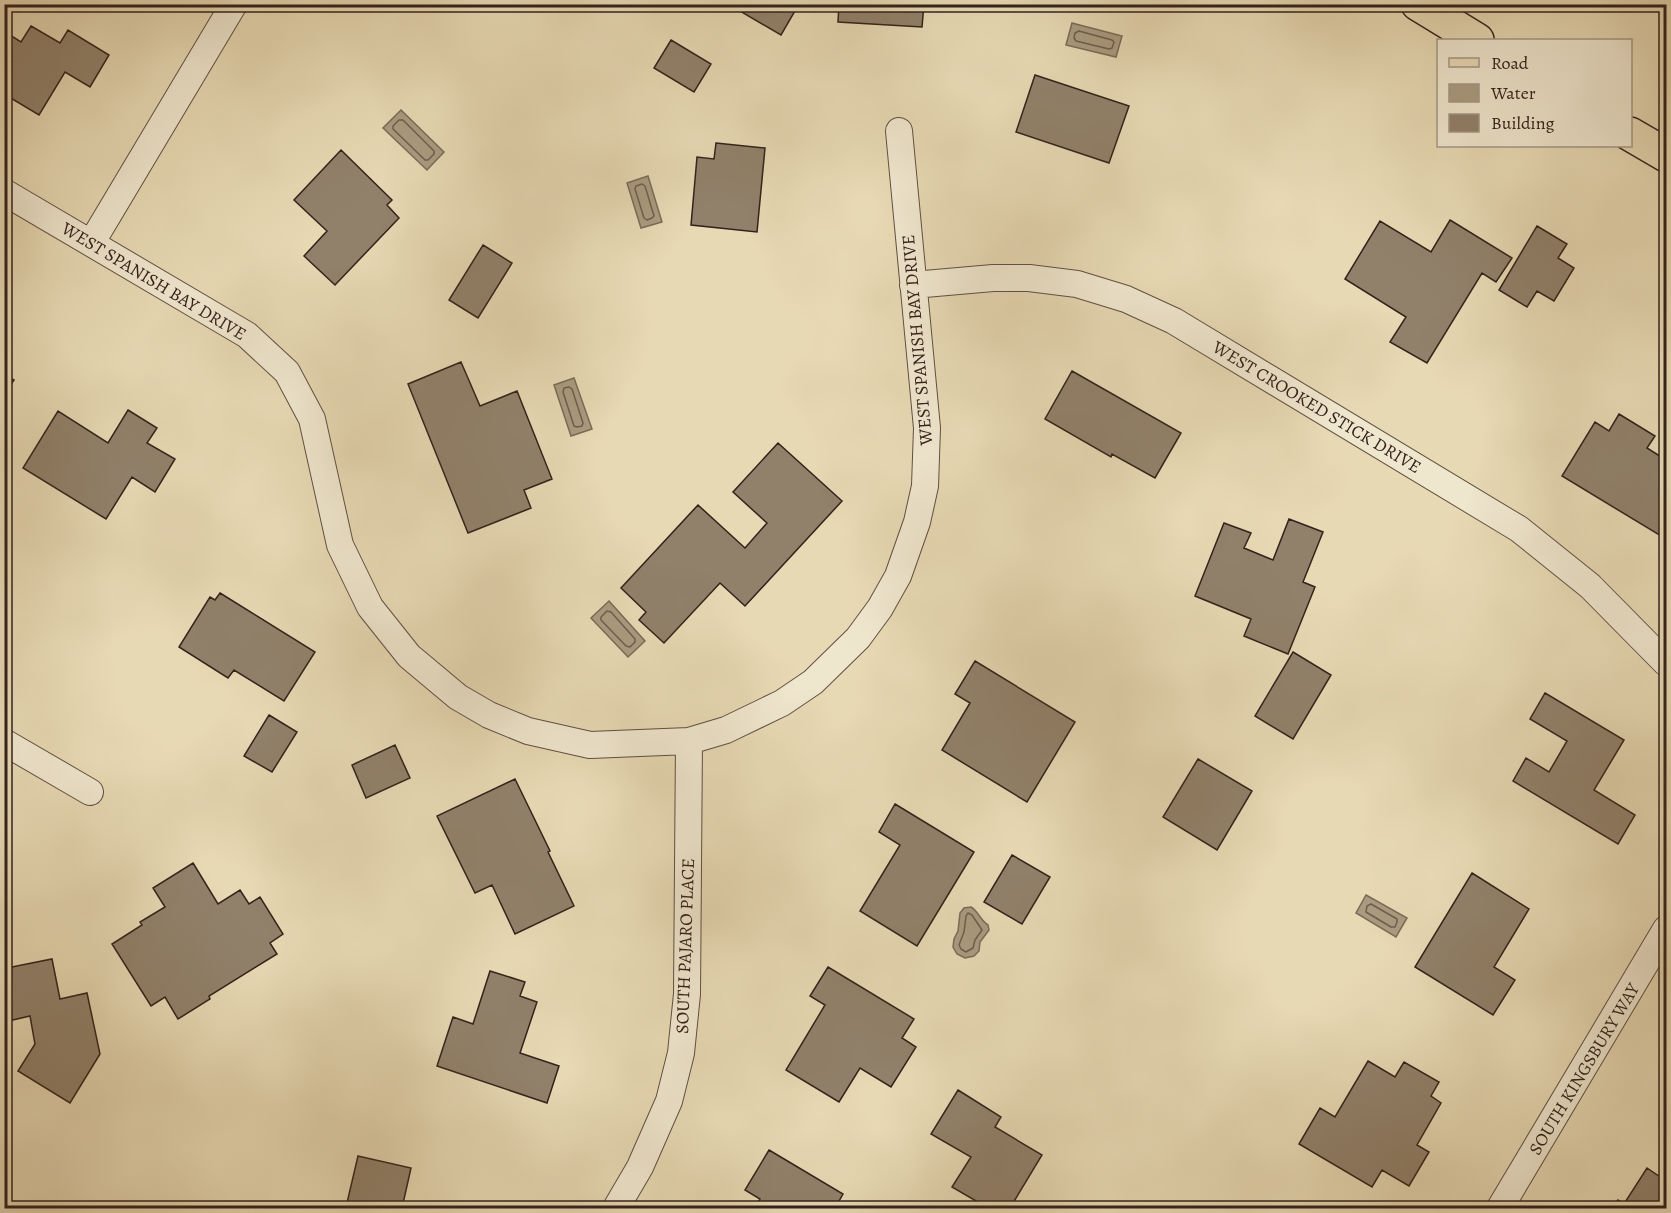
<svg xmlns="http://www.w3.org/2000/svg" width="1671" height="1213" viewBox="0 0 1671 1213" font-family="Alegreya,serif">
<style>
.water{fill:#aa9b80;stroke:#7a6b58;stroke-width:1.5}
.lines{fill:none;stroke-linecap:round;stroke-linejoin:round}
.shore{stroke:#6e5e4e;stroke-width:1.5}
.building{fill:#91816b;stroke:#33221b;stroke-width:1.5}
.minor-casing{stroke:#605041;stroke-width:28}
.primary-casing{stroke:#33221b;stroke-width:36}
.minor{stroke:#efe6ce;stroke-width:26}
.primary{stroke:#e7d9b4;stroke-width:33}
.labels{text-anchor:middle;stroke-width:5;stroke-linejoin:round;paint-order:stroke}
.street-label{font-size:18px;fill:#33221b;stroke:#efe6ce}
</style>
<rect width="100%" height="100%" fill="#e7d9b4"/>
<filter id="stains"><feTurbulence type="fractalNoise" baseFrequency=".00333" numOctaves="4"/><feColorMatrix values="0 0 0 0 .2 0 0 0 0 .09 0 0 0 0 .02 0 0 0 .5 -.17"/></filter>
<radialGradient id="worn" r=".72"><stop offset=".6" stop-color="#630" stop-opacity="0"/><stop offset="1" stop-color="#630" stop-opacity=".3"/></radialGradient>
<path class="water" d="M1072 23 1122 36 1116 57 1066 45Z
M401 110 444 152 427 170 383 128Z
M648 176 662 222 641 228 627 183Z
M574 378 592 429 571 436 554 385Z
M609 601 645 641 628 657 591 618Z
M1366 895 1407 918 1396 937 1356 913Z
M971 907C979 912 980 920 988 925L989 930 980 942 979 951 974 956 965 958 957 954 953 947 954 939 958 931 960 913 964 908Z"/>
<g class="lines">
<path class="shore" d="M1079 31 1112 40 1114 42 1112 48 1109 49 1076 41 1074 38 1075 33Z
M399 120H403L434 151V154L428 160H425L393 129V126Z
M642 184 645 186 654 216 652 218 647 220 644 218 635 189 636 186Z
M569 387 572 389 583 423 582 426 577 427 574 426 563 392 564 388Z
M607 611 611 612 635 639V642L630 647 626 646 601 620V617Z
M1371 904 1397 919V922L1395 927H1391L1366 912 1367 906Z
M968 913 972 915 982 930 975 940 973 948 966 952 961 949 959 945 964 932 966 916Z"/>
</g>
<path class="building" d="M452 4H528V8Z
M728 4H799L781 35Z
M839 4H924L922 27 838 22Z
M31 26 60 43 68 30 109 55 90 87 65 72 39 115 4 94V73L12 61 4 56V45L10 35 21 42Z
M671 40 711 64 694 92 654 68Z
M1035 75 1129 106 1109 163 1016 132Z
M716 143 765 148 757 232 691 225 697 157 714 159Z
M341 150 392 200 387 205 399 218 335 285 304 256 327 231 294 200Z
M1450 220 1512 258 1496 282 1482 273 1427 363 1390 342 1406 317 1345 279 1380 221 1431 252Z
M1537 226 1567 244 1558 258 1574 268 1554 301 1537 291 1527 307 1499 290Z
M483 245 512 263 478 318 449 300Z
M461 362 480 406 517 391 552 479 524 490 531 508 468 533 408 384Z
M1072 371 1181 433 1155 478 1112 454 1111 457 1045 419Z
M4 374 14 380 4 395Z
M128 410 157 428 147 443 175 459 155 492 132 477 106 519 23 468 58 411 108 443Z
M1619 414 1655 436 1647 448 1666 460V539L1562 476 1595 422 1609 431Z
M778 443 842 501 745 606 720 583 664 643 639 620 646 612 621 588 698 505 745 548 767 523 733 492Z
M1289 519 1323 532 1303 582 1315 587 1288 654 1244 636 1251 619 1195 596 1224 523 1251 533 1244 548 1273 560Z
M220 593 315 652 284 701 234 670 228 678 179 647 210 597 215 600Z
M1293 652 1331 675 1293 739 1255 716Z
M975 661 1075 722 1027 802 942 750 970 703 955 694Z
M1545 693 1624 740 1594 790 1635 815 1618 844 1513 781 1526 758 1549 772 1567 741 1530 719Z
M269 715 297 732 272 772 244 756Z
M395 745 410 778 366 798 352 765Z
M1198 759 1252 791 1217 850 1163 817Z
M515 779 550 851 548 852 574 906 515 934 492 885 475 893 437 816Z
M895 804 974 852 917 946 860 911 900 845 879 832Z
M1012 855 1050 877 1022 924 984 902Z
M193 863 218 904 240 890 249 904 260 897 283 934 270 943 277 954 209 996 210 999 178 1019 165 997 151 1006 112 944 142 925 140 922 165 907 153 888Z
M1472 873 1529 909 1494 967 1515 980 1493 1015 1415 967Z
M52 959 60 999 87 993 100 1054 70 1103 18 1071 35 1044 30 1016 4 1022V967L7 968Z
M828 967 914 1019 902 1038 916 1047 891 1087 860 1068 839 1102 786 1070 825 1005 810 996Z
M490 971 525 982 520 996 537 1002 520 1053 559 1066 547 1103 437 1066 453 1017 473 1024Z
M1368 1061 1395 1077 1404 1062 1439 1082 1431 1096 1441 1103 1417 1145 1429 1152 1409 1186 1382 1170 1372 1187 1299 1144 1320 1108 1335 1117Z
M958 1090 1001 1117 995 1127 1042 1155 1010 1208H988L952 1187 971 1157 931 1134Z
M769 1150 843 1194 835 1208H754L760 1199 745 1190Z
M358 1156 411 1168 402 1208H355L346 1207Z
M1647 1168 1666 1181V1208H1612L1618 1200 1624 1204Z"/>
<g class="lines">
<g class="minor-casing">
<path id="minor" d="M4 192 247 335 287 372 312 419 340 545 370 607 409 656 458 697 489 715 528 731 590 745 689 741 726 730 782 703 813 682 858 638 880 608 898 576 917 522 925 486 927 428 899 131
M92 242 234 4
M913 285 993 278H1029L1077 284 1126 299 1174 321 1519 529 1590 586 1666 663
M4 742 90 792
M616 1208 640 1167 669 1101 681 1053 687 994 689 741
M1500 1208 1666 929"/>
</g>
<g class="primary-casing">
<path id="primary" d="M1418 4 1477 40
M1630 134 1666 155"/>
</g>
<use href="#minor" class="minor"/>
<use href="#primary" class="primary"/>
</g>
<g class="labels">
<g class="street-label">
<text transform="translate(154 281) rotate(31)" y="6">WEST SPANISH BAY DRIVE</text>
<text transform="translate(917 340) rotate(-95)" y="6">WEST SPANISH BAY DRIVE</text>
<text transform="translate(1317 407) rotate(31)" y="6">WEST CROOKED STICK DRIVE</text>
<text transform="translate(685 946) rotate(-88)" y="6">SOUTH PAJARO PLACE</text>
<text transform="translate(1584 1069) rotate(-59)" y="6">SOUTH KINGSBURY WAY</text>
</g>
</g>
<rect width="1671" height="1213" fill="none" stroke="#e7d9b4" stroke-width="24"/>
<rect x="6" y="6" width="1659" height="1201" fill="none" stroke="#33221b" stroke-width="3"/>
<rect x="12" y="12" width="1647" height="1189" fill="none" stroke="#33221b" stroke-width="1.5"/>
<rect x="1437" y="39" width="195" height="108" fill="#efe6ce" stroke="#a49886" stroke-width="1.5"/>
<rect x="1449" y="58" width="30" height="9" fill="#e7d9b4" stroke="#a49886" stroke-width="1.5"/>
<text x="1491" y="69" font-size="18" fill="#33221b">Road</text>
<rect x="1449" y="84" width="30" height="18" fill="#aa9b80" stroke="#a49886" stroke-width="1.5"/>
<text x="1491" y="99" font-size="18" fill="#33221b">Water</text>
<rect x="1449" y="114" width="30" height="18" fill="#91816b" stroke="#a49886" stroke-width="1.5"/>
<text x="1491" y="129" font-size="18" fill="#33221b">Building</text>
<rect width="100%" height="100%" filter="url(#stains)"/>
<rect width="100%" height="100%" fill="url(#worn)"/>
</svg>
